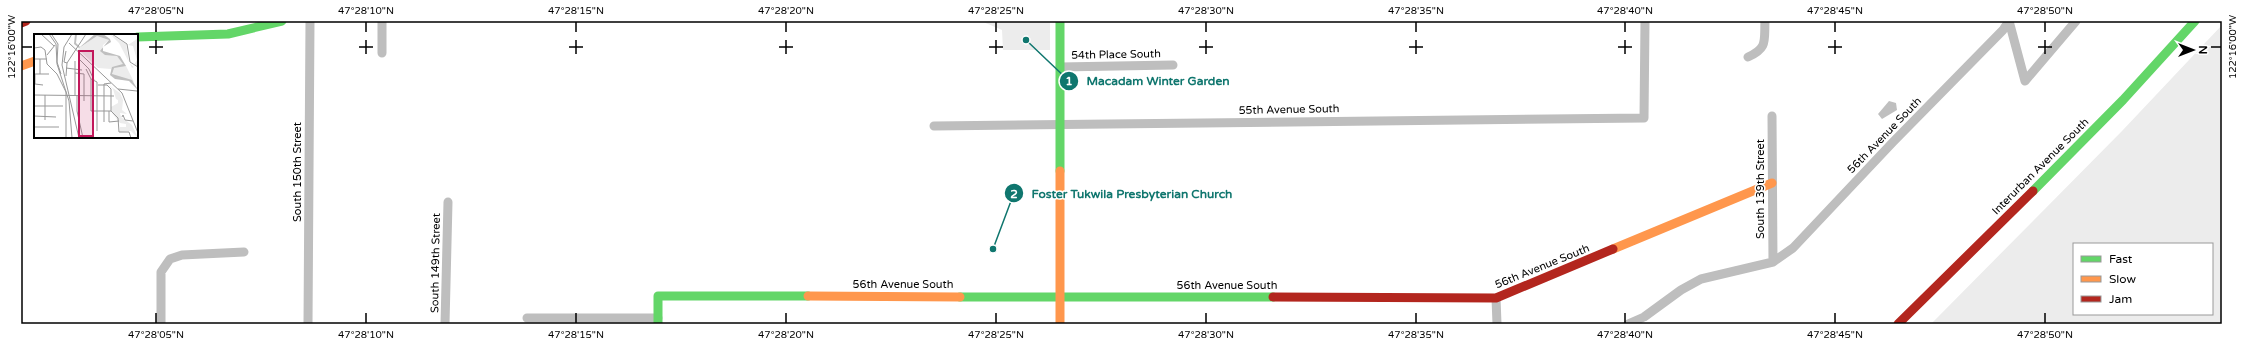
<svg xmlns="http://www.w3.org/2000/svg" width="2243" height="345" viewBox="0 0 2243 345" font-family="'Varela Round',sans-serif">
<style>
.green{fill:#ececec;fill-rule:evenodd}
.water{fill:#bfbfbf}
.lines{fill:none;stroke-linecap:round;stroke-linejoin:round}
.street{stroke:#bebebe;stroke-width:9}
.fast{stroke:#63d668;stroke-width:9}
.slow{stroke:#ff974d;stroke-width:9}
.jam{stroke:#b3261e;stroke-width:9}
.ticks{fill:none;stroke:#000;stroke-width:1.5}
.labels{text-anchor:middle;stroke-width:3;stroke-linejoin:round;paint-order:stroke}
.street-label{font-size:11px;fill:#000;stroke:#fff}
.inset-road{fill:none;stroke:#999;stroke-width:1}
.view{fill:#c2185b;fill-opacity:0.15;stroke:#c2185b;stroke-width:2}
.inset-edge{fill:none;stroke:#000;stroke-width:2}
.leader{fill:none;stroke:#0f766e;stroke-width:1.5}
.callout-dot{fill:#0f766e;stroke:#fff;stroke-width:1.5}
.mark-label{font-size:12px;text-anchor:middle;font-weight:bold;fill:#fff}
.callout-label{font-size:12px;text-anchor:middle;font-weight:bold;fill:#0f766e;stroke:#fff;stroke-width:3;stroke-linejoin:round;paint-order:stroke}
.neatline{fill:none;stroke:#000;stroke-width:1.5}
.ticks-label{font-size:10px;text-anchor:middle;fill:#000}
</style>
<rect width="100%" height="100%" fill="#fff"/>
<path class="green" d="M981 21H1050V50H1003L1002 30Z
M2222 25V324H1931L2122 131ZM2074 244H2212V314H2074Z"/>
<path class="water" d="M1889 101 1896 103 1897 110 1882 119 1878 114Z"/>
<g class="lines">
<path class="street" d="M2009 21 2025 81
M382 53V21
M1748 57C1768 48 1764 41 1765 21
M1060 67 1173 65
M2025 81 2076 21
M1772 116 1773 262
M934 126 1644 118 1645 21
M1496 298 1497 324
M527 318H658
M161 324V272L170 259 182 255 244 252
M308 324 310 21
M445 324 448 202
M1628 324 1644 317 1681 290 1701 279 1773 262 1793 248 1893 142 2003 30 2009 21"/>
<path class="fast" d="M1060 21V171
M137 37 228 34 282 21
M2033 191 2123 100 2195 21
M960 297H1273
M658 324V296H808"/>
<path class="slow" d="M21 66 35 61
M1060 171V324
M1613 249 1772 183
M808 296 960 297"/>
<path class="jam" d="M21 23 26 21
M1273 297 1496 298 1613 249
M1898 324 2033 191"/>
</g>
<path class="ticks" d="M156 22V32M366 22V32M576 22V32M786 22V32M996 22V32M1206 22V32M1416 22V32M1625 22V32M1835 22V32M2045 22V32M156 40V54M366 40V54M576 40V54M786 40V54M996 40V54M1206 40V54M1416 40V54M1625 40V54M1835 40V54M2045 40V54M22 47H32M149 47H163M359 47H373M569 47H583M779 47H793M989 47H1003M1199 47H1213M1409 47H1423M1618 47H1632M1828 47H1842M2038 47H2052M2211 47H2221M156 313V323M366 313V323M576 313V323M786 313V323M996 313V323M1206 313V323M1416 313V323M1625 313V323M1835 313V323M2045 313V323"/>
<g class="labels">
<g class="street-label">
<text transform="translate(1116 54) rotate(-1)" y="4">54th Place South</text>
<text transform="translate(1289 109) rotate(-1)" y="4">55th Avenue South</text>
<text transform="translate(1884 135) rotate(-46)" y="4">56th Avenue South</text>
<text transform="translate(2040 166) rotate(-45)" y="4">Interurban Avenue South</text>
<text transform="translate(297 172) rotate(-90)" y="4">South 150th Street</text>
<text transform="translate(1760 189) rotate(-90)" y="4">South 139th Street</text>
<text transform="translate(435 263) rotate(-89)" y="4">South 149th Street</text>
<text transform="translate(1542 266) rotate(-22)" y="4">56th Avenue South</text>
<text x="903" y="288">56th Avenue South</text>
<text x="1227" y="289">56th Avenue South</text>
</g>
</g>
<g transform="translate(34 34)">
<rect width="104" height="104" fill="#fff"/>
<path d="M76 0 92 10 95 29 100 33 98 34 85 9ZM63 2 75 6 69 11 68 19 83 22 92 32 100 48 79 42 77 35 64 34 44 15ZM103 5H104V32L100 31 103 26 99 12 94 11ZM73 50 86 59 89 66 88 76 93 80 86 79 87 83 98 91 104 104 97 97 86 98V93H92V90L86 89 78 79 77 73 84 69V66L82 65 79 55Z" fill="#ececec"/>
<path d="M41 0H43L42 9 46 13 61 0H69L76 5 77 8 69 13V17L86 22 92 32 80 34 78 40 98 46 104 56 95 47 81 45 76 41 78 33 89 30 83 22 71 21 66 17 75 6 63 2 45 14 40 10Z" fill="#bfbfbf"/>
<path class="inset-road" d="M7 0 20 12M15 0 22 10 23 30 35 67 38 104M38 0 30 13 28 31 45 104M78 0 93 10 96 28 104 33M18 1 24 10 23 28 27 40M35 9 88 59 104 99M0 14 7 13 11 16 13 30 23 40 32 58V104M32 17 30 28 33 29M13 21 21 11M0 25H13M46 26 55 35 60 46M33 29 52 0M32 34 48 36M52 35 57 45V77H77M41 39 50 40V67M0 40H15M1 40V50L9 51M6 40V25M32 42 33 29M57 45 63 48V97M64 51H73L77 55V77M84 55 103 57M0 61 80 62M41 62V27M43 62V77L49 104M0 72H29M75 77V88L85 87M77 77 84 84 85 98H95L97 104M0 82 22 83M88 83 89 81 91 86 99 87M11 86V61M70 88V50L77 49M0 93H25M49 104H70"/>
<path class="view" d="M45 17H59V102H45Z"/>
<rect width="104" height="104" class="inset-edge"/>
</g>
<path class="leader" d="M1026 40L1069 81M993 249L1014 193"/>
<g class="callout-dot">
<circle cx="1026" cy="40" r="4"/>
<circle cx="993" cy="249" r="4"/>
<circle cx="1069" cy="81" r="10"/>
<circle cx="1014" cy="193" r="10"/>
</g>
<g class="mark-label">
<text x="1069" y="85">1</text>
<text x="1014" y="198">2</text>
</g>
<g class="callout-label">
<text x="1158" y="85">Macadam Winter Garden</text>
<text x="1132" y="198">Foster Tukwila Presbyterian Church</text>
</g>
<rect width="2243" height="345" fill="none" stroke="#ffffff" stroke-width="44"/>
<rect x="2073" y="243" width="140" height="72" fill="#ffffff" stroke="#999999"/>
<rect x="2081" y="256" width="20" height="6" fill="#63d668" stroke="#999999"/>
<text x="2109" y="263" font-size="12" fill="#000000">Fast</text>
<rect x="2081" y="276" width="20" height="6" fill="#ff974d" stroke="#999999"/>
<text x="2109" y="283" font-size="12" fill="#000000">Slow</text>
<rect x="2081" y="296" width="20" height="6" fill="#b3261e" stroke="#999999"/>
<text x="2109" y="303" font-size="12" fill="#000000">Jam</text>
<g transform="translate(2193 50) rotate(90)" stroke="#ffffff" stroke-width="3" paint-order="stroke">
<path d="M0-3L7 15L0 10L-7 15Z" fill="#000000"/>
<text y="-6" font-size="11" font-weight="bold" text-anchor="middle" fill="#000000">N</text>
</g>
<rect x="22" y="22" width="2199" height="301" class="neatline"/>
<g class="ticks-label">
<text x="156" y="14">47°28'05"N</text>
<text x="366" y="14">47°28'10"N</text>
<text x="576" y="14">47°28'15"N</text>
<text x="786" y="14">47°28'20"N</text>
<text x="996" y="14">47°28'25"N</text>
<text x="1206" y="14">47°28'30"N</text>
<text x="1416" y="14">47°28'35"N</text>
<text x="1625" y="14">47°28'40"N</text>
<text x="1835" y="14">47°28'45"N</text>
<text x="2045" y="14">47°28'50"N</text>
<text transform="translate(2232 47) rotate(-90)" y="4">122°16'00"W</text>
<text transform="translate(11 47) rotate(-90)" y="4">122°16'00"W</text>
<text x="156" y="338">47°28'05"N</text>
<text x="366" y="338">47°28'10"N</text>
<text x="576" y="338">47°28'15"N</text>
<text x="786" y="338">47°28'20"N</text>
<text x="996" y="338">47°28'25"N</text>
<text x="1206" y="338">47°28'30"N</text>
<text x="1416" y="338">47°28'35"N</text>
<text x="1625" y="338">47°28'40"N</text>
<text x="1835" y="338">47°28'45"N</text>
<text x="2045" y="338">47°28'50"N</text>
</g>
</svg>
